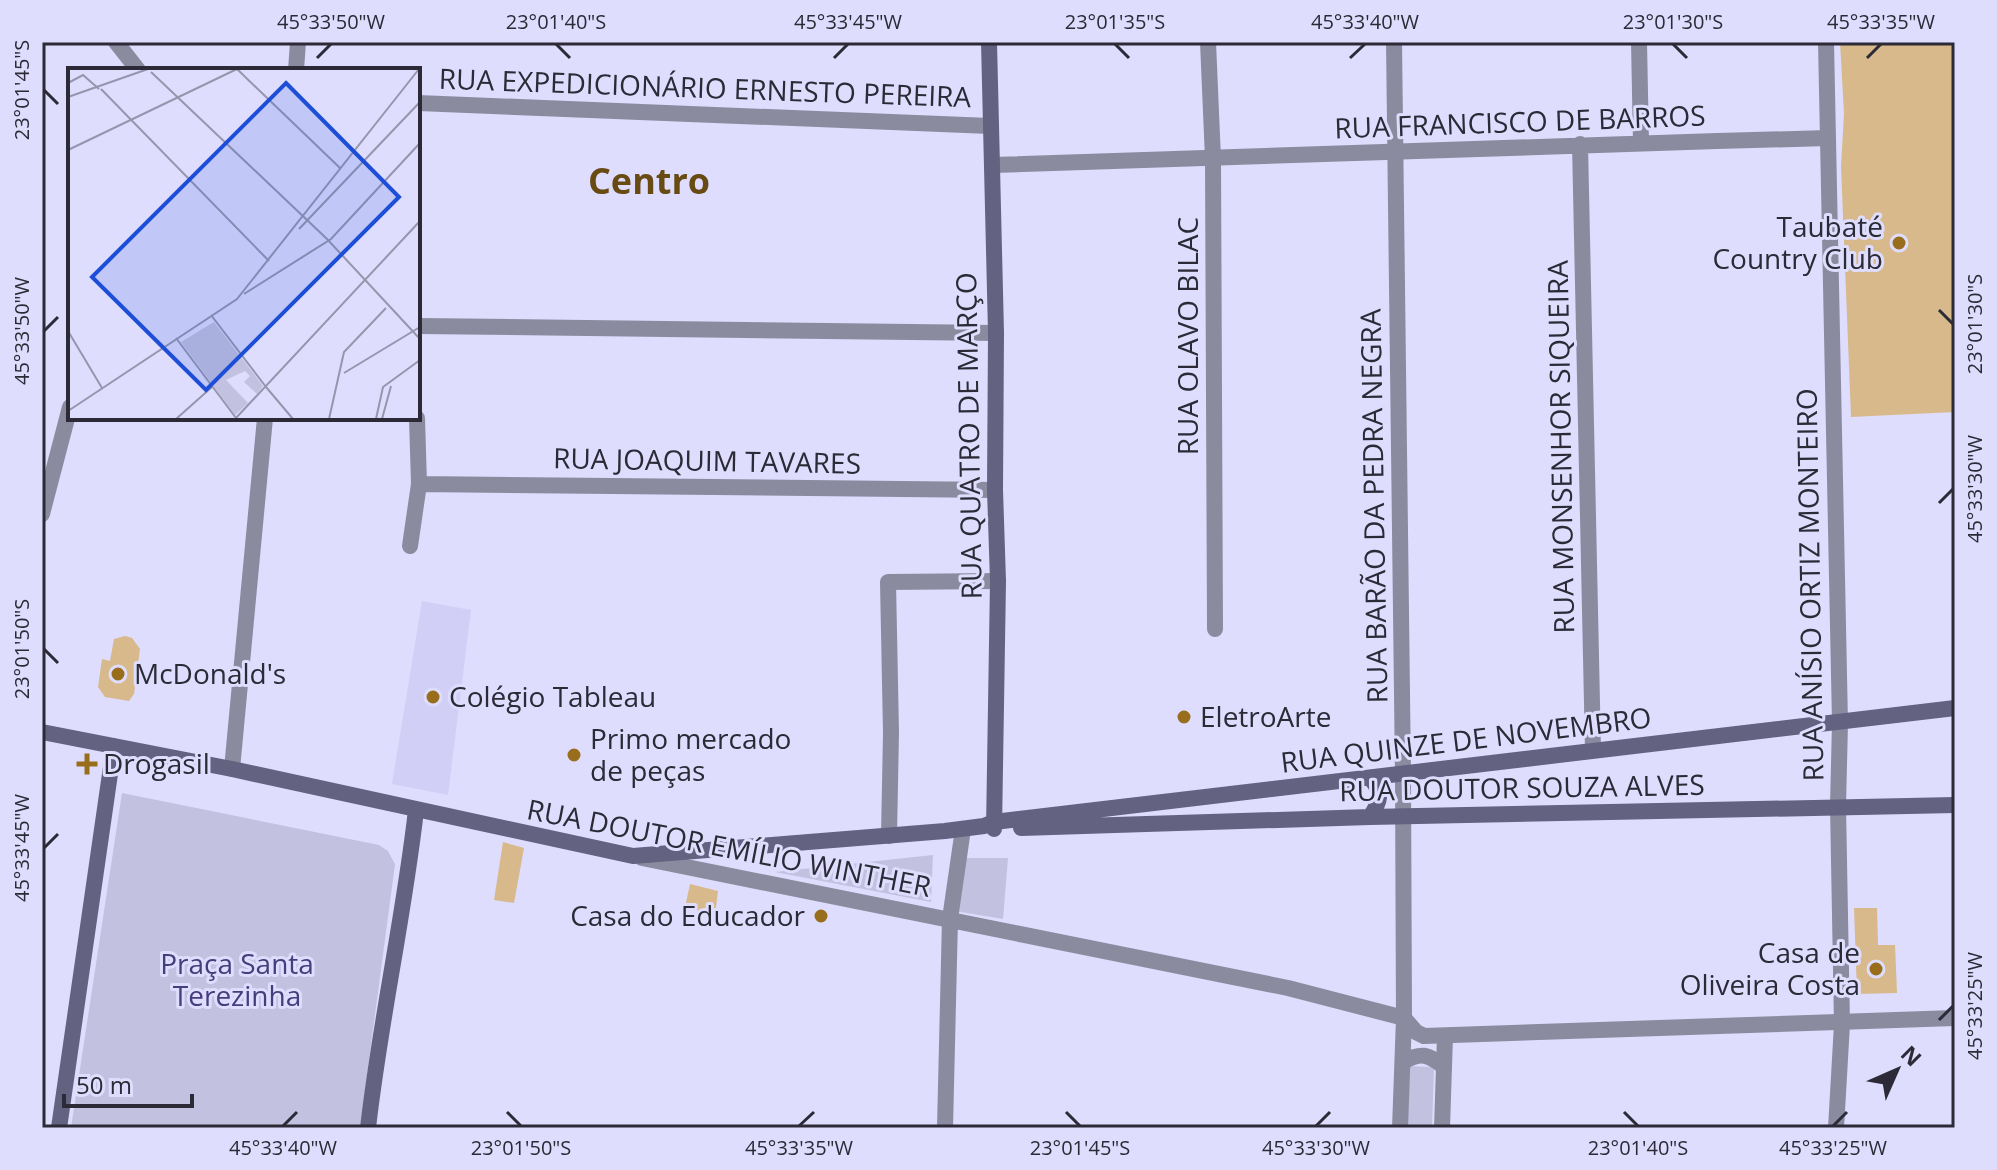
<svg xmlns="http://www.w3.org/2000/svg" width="1997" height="1170" viewBox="0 0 1997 1170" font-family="'Open Sans',sans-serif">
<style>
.built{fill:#d1cff6}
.green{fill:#c2c1e0}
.building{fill:#d7b98b}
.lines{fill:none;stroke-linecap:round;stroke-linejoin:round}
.minor{stroke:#8b8ba0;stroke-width:16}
.tertiary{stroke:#8b8ba0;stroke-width:16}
.secondary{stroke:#636280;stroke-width:16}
.ticks{fill:none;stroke:#2b2a36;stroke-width:3}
.poi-dot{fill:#986d1b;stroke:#deddfd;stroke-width:3}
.labels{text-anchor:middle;stroke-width:6;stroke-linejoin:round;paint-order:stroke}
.street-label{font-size:28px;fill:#2b2a36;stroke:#deddfd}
.poi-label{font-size:28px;fill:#2b2a36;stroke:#deddfd;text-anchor:start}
.park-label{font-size:28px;fill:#463d7a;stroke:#deddfd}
.district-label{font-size:36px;font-weight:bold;fill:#684a13;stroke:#deddfd}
.inset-road{fill:none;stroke:#9695ad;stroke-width:2}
.view{fill:#1d4ed8;fill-opacity:0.15;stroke:#1d4ed8;stroke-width:4}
.inset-edge{fill:none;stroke:#2b2a36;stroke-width:4}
.neatline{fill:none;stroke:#2b2a36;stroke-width:3}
.ticks-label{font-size:20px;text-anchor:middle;fill:#2b2a36}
</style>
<rect width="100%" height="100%" fill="#deddfd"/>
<path class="built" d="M422 601 471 610 448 795 392 784Z"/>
<path class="green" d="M122 793 379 845 388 851 395 864 360 1128H71Z
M933 855 931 902 775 872Z
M963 858H1008L1003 919 955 911Z
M1407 1066 1434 1067 1432 1128H1405Z"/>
<path class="building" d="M1840 42H1955V412L1851 417 1841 166 1844 114Z
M125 636 132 638 140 649 134 694 129 701 105 697 98 687 102 659 110 661 114 639Z
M503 842 524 848 514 903 494 900Z
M690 884 718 891 715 915 685 907Z
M1854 908H1877L1878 945H1895L1897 993 1857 994Z"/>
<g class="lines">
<path class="minor" d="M116 42 138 70
M1208 42 1213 159 1215 629
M1639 42 1641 143
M296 70 298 42
M418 103 990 126
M1580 144 1593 750
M992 165C1270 158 1549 145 1828 138
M418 326 996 333
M419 484 995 490
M42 514 70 407
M410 546 419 484 417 418
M232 769 265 418
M889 836 891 733 888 582 998 581
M945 1128 950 919 963 829
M1442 1128 1445 1036
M1836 1128 1842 1024 1838 806 1840 723"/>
<path class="tertiary" d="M1394 42 1403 775 1404 1018 1400 1128
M1826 42 1840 723
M642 858 1288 988 1404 1018
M1404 1018 1416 1032 1424 1036 1955 1018
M1403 1062C1421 1052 1428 1054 1443 1066"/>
<path class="secondary" d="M989 42 996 333 995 490 998 581 994 829
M42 732 232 769 633 856 945 831 984 826 994 822 1955 708
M1370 817C1380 802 1384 793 1370 778
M1021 828 1370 817 1955 805
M59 1128 114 746
M368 1128C380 1021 404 917 416 810"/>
</g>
<path class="ticks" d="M556 44 570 58M1115 44 1129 58M1673 44 1687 58M317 58 331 44M834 58 848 44M1350 58 1365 44M1867 58 1881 44M44 90 58 104M1939 310 1953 324M44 331 58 317M1939 503 1953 489M44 649 58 663M44 848 58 834M1939 1020 1953 1006M507 1112 521 1126M1066 1112 1080 1126M1624 1112 1638 1126M283 1126 297 1112M799 1126 814 1112M1316 1126 1330 1112M1833 1126 1847 1112"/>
<g class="poi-dot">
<circle cx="1899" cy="243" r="8"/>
<circle cx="118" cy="674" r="8"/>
<circle cx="433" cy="697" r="8"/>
<circle cx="1184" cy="717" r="8"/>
<circle cx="574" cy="755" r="8"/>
<path d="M83 752h8v8h8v8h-8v8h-8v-8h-8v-8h8z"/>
<circle cx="821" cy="916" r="8"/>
<circle cx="1876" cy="969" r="8"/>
</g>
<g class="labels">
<g class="street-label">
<text transform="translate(705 88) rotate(2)" y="10">RUA EXPEDICIONÁRIO ERNESTO PEREIRA</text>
<text transform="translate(1520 122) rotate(-2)" y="10">RUA FRANCISCO DE BARROS</text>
<text transform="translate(1188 336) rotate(-90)" y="10">RUA OLAVO BILAC</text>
<text transform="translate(969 436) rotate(-91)" y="10">RUA QUATRO DE MARÇO</text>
<text transform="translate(1561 447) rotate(-91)" y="10">RUA MONSENHOR SIQUEIRA</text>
<text transform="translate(707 461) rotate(1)" y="10">RUA JOAQUIM TAVARES</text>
<text transform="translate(1374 506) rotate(-91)" y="10">RUA BARÃO DA PEDRA NEGRA</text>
<text transform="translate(1810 585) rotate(-91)" y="10">RUA ANÍSIO ORTIZ MONTEIRO</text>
<text transform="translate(1466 740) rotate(-7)" y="10">RUA QUINZE DE NOVEMBRO</text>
<text transform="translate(1522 788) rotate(-1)" y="10">RUA DOUTOR SOUZA ALVES</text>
<text transform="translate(729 848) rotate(11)" y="10">RUA DOUTOR EMÍLIO WINTHER</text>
</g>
<g class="poi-label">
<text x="1883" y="237" text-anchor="end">Taubaté<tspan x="1883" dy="32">Country Club</tspan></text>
<text x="134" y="684">McDonald's</text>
<text x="449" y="707">Colégio Tableau</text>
<text x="1200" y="727">EletroArte</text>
<text x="590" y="749">Primo mercado<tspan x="590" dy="32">de peças</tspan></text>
<text x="103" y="774">Drogasil</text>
<text x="805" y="926" text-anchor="end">Casa do Educador</text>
<text x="1860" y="963" text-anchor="end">Casa de<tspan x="1860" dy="32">Oliveira Costa</tspan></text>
</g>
<g class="park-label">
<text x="237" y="974">Praça Santa<tspan x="237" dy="32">Terezinha</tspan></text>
</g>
<g class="district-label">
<text x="649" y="194">Centro</text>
</g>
</g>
<g transform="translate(68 68)">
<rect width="352" height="352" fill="#deddfd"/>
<path d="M146 254 195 318 189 326 176 314 182 308 177 303 158 312 180 335 167 347 113 274Z" fill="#c2c1e0"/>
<path class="inset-road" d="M169 1 272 100M83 4 259 171 352 271M0 15 15 7 31 21M33 21 201 193M0 29 80 1M0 82 169 1M231 161 352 34M176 226 263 171 352 75M143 247 198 319M0 263 34 320M108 270 168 350M276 305 352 259M198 319 225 351M0 343 169 231 351 1M108 351 144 319M167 351 352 153M261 351 276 284 318 240M308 351 315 319 352 292M314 351 323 318"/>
<path class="view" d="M218 15 331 129 138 322 24 209Z"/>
<rect width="352" height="352" class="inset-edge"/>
</g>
<rect width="1997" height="1170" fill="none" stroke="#deddfd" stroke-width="88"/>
<g transform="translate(1897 1070) rotate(45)" stroke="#deddfd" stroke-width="6" paint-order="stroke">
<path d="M0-6L14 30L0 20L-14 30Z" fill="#2b2a36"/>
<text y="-12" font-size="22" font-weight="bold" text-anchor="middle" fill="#2b2a36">N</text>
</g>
<path d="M64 1094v12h128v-12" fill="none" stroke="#2b2a36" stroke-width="4"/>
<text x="76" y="1094" font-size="24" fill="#2b2a36" stroke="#deddfd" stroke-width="6" paint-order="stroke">50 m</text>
<rect x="44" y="44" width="1909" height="1082" class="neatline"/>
<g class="ticks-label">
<text x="331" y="29">45°33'50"W</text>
<text x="556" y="29">23°01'40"S</text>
<text x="848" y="29">45°33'45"W</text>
<text x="1115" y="29">23°01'35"S</text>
<text x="1365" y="29">45°33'40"W</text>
<text x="1673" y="29">23°01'30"S</text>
<text x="1881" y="29">45°33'35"W</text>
<text transform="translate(22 90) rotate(-90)" y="7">23°01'45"S</text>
<text transform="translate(1975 324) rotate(-90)" y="7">23°01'30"S</text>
<text transform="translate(22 331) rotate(-90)" y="7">45°33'50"W</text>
<text transform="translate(1975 489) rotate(-90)" y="7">45°33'30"W</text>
<text transform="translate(22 649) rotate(-90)" y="7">23°01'50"S</text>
<text transform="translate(22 848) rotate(-90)" y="7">45°33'45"W</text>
<text transform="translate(1975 1006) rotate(-90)" y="7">45°33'25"W</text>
<text x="283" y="1155">45°33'40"W</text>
<text x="521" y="1155">23°01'50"S</text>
<text x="799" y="1155">45°33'35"W</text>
<text x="1080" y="1155">23°01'45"S</text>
<text x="1316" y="1155">45°33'30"W</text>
<text x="1638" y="1155">23°01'40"S</text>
<text x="1833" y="1155">45°33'25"W</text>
</g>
</svg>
